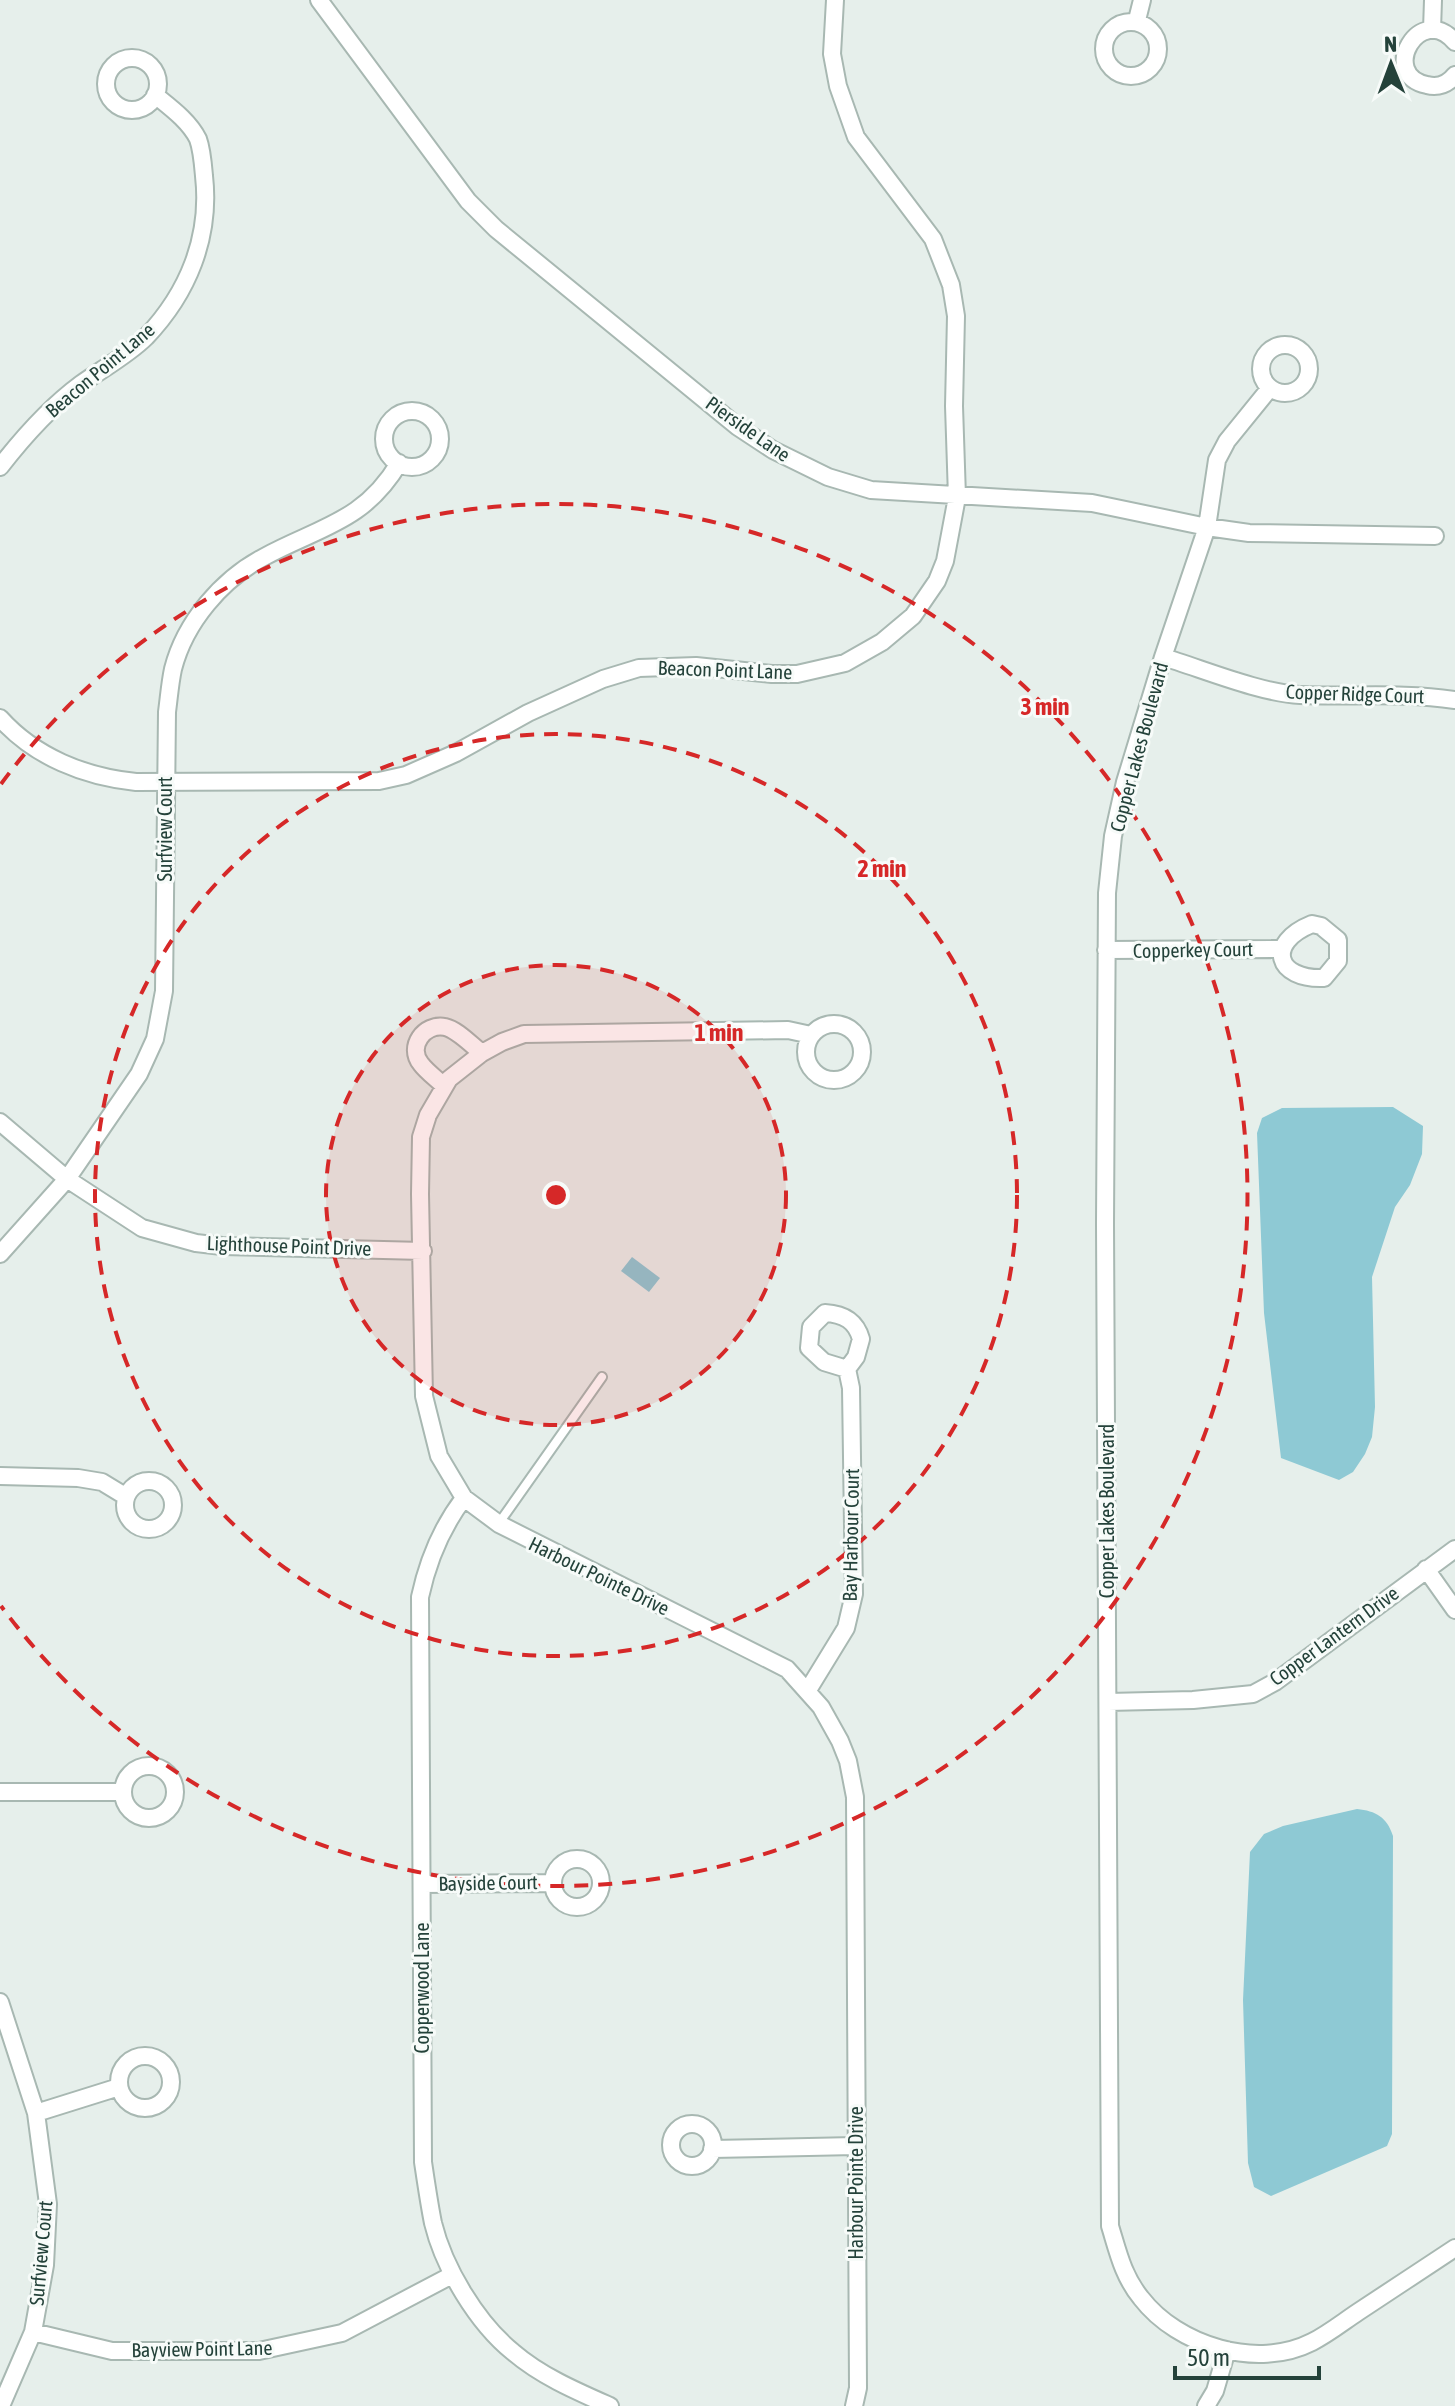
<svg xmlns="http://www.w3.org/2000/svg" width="1455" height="2406" viewBox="0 0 1455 2406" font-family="'Asap Condensed',sans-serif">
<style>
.water{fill:#8ec9d4}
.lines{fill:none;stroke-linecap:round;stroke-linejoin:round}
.lane-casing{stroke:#a8b8b2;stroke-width:12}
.street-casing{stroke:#a8b8b2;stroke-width:20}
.lane{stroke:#fff;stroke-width:8}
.street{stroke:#fff;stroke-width:16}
.ring{fill:none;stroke:#d62828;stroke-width:4;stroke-dasharray:14 10}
.labels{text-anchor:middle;stroke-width:6;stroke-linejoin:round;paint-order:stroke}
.street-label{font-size:20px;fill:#24423a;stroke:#f7fbf9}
.centre{fill:#d62828;stroke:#f7fbf9;stroke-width:4}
.ring-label{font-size:24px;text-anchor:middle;font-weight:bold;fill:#d62828;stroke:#f7fbf9;stroke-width:6;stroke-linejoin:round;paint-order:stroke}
</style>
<rect width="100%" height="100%" fill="#e6efeb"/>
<path class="water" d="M1393 1107 1423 1126 1422 1154 1410 1185 1395 1207 1372 1277 1375 1407 1372 1437 1365 1454 1353 1472 1339 1480 1281 1458 1264 1313 1257 1133 1262 1118 1282 1108Z
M632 1257 660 1278 649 1292 621 1271Z
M1357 1809C1376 1811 1387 1817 1393 1836L1392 2134 1387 2146 1271 2196 1254 2187 1248 2163 1243 2000 1250 1852 1264 1834 1283 1826Z"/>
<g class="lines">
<g class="lane-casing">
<path id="lane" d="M499 1523 602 1377"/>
</g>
<g class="street-casing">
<path id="street" d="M319 0 468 201 496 229 738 427 773 450 828 477 871 490 1092 503 1207 527 1249 533 1435 536
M1137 20 1142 0
M1104 49a27 27 0 1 1 54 0a27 27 0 1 1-54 0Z
M1432 30 1433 0
M1455 42C1420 1 1378 75 1427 85 1438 88 1448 84 1455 75
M106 84a26 26 0 1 1 52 0a26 26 0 1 1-52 0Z
M1261 369a24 24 0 1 1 48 0a24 24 0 1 1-48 0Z
M1270 388 1227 441 1217 460 1207 527 1163 657 1125 782 1113 836 1107 893 1105 1224 1110 2226C1118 2252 1123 2276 1141 2298 1178 2346 1257 2370 1312 2342 1328 2334 1343 2322 1358 2312 1390 2291 1423 2269 1455 2248
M384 439a28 28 0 1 1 56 0a28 28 0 1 1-56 0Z
M0 467C24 436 50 407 81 384 102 369 128 355 146 337 188 293 211 237 204 176 203 164 202 150 198 139 189 121 171 108 155 95
M1163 657C1203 669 1260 693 1300 695 1353 697 1402 692 1455 700
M0 718C35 757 85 777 136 782L379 781 406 775 456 753 528 713 603 679 639 668 696 666 772 674H797L845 663 882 642 913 616 937 581 945 561 957 497 954 406 956 316 951 285 933 239 856 137 838 86 832 54 835 0
M1312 924 1321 926 1338 940V961L1324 978C1276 980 1265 943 1312 924Z
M1106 950 1281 949
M806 1052a28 28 0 1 1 56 0a28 28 0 1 1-56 0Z
M811 1035 788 1030 524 1034 502 1042 482 1053 449 1079 428 1115 421 1137 420 1194 424 1396 439 1456 464 1498 499 1524 787 1669 821 1707 840 1741 848 1761 855 1797 858 2388 854 2406
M444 1086C437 1079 427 1072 421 1064 407 1047 424 1023 445 1027 458 1030 471 1045 482 1053
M0 1122 67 1179 142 1228 196 1243 222 1246 423 1251
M0 1254 67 1179 139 1074 155 1039 164 991 167 712C169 697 170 683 173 669 185 622 222 579 264 557 319 527 364 522 399 463
M0 1476 78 1478 102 1482 125 1496
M125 1505a24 24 0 1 1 48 0a24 24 0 1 1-48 0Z
M464 1498C441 1528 428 1560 420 1597L423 2162C426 2182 429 2203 433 2223 444 2268 477 2323 513 2352 541 2376 576 2391 610 2406
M1426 1569 1455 1610
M808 1690 846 1628 854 1594 851 1388 847 1369 856 1357 861 1339C856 1321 844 1314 825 1313L811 1327 809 1348 824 1362 847 1369
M1108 1702 1193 1700 1253 1694 1275 1682 1455 1549
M123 1792a26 26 0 1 1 52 0a26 26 0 1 1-52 0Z
M0 1792H123
M553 1883a24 24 0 1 1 48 0a24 24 0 1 1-48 0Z
M422 1884 553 1883
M0 2002 36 2113 48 2204 45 2265 33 2332 1 2406
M119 2082a26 26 0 1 1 52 0a26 26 0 1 1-52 0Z
M36 2113 119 2087
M671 2145a21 21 0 1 1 42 0a21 21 0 1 1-42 0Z
M712 2149 855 2146
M33 2332 112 2351H259L342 2333 452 2275
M1206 2406 1215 2391 1227 2350"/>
</g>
<use href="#lane" class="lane"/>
<use href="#street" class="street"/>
</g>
<circle cx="556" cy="1195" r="230" fill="#d62828" fill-opacity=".12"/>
<g class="ring">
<circle cx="556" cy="1195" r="230"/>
<circle cx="556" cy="1195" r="461"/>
<path d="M1 784A691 691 0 1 1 1 1606"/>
</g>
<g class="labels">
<g class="street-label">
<text transform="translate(100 370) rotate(-40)" y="7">Beacon Point Lane</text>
<text transform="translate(748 429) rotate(35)" y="7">Pierside Lane</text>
<text transform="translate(725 670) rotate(2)" y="7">Beacon Point Lane</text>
<text transform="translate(1355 694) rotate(2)" y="7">Copper Ridge Court</text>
<text transform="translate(1139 747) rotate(-75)" y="7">Copper Lakes Boulevard</text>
<text transform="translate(165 829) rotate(-90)" y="7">Surfview Court</text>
<text transform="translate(1193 950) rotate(-1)" y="7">Copperkey Court</text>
<text transform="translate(289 1246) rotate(2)" y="7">Lighthouse Point Drive</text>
<text transform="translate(1107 1511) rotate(-90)" y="7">Copper Lakes Boulevard</text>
<text transform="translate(851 1535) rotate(-89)" y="7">Bay Harbour Court</text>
<text transform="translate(599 1576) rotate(26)" y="7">Harbour Pointe Drive</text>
<text transform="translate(1334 1636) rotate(-36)" y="7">Copper Lantern Drive</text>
<text transform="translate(488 1883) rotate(-1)" y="7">Bayside Court</text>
<text transform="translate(422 1988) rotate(-90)" y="7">Copperwood Lane</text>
<text transform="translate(856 2183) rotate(-90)" y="7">Harbour Pointe Drive</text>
<text transform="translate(41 2253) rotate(-85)" y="7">Surfview Court</text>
<text transform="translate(202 2349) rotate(-1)" y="7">Bayview Point Lane</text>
</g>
</g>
<circle cx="556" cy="1195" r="12" class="centre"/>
<g class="ring-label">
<text x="1045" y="715">3 min</text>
<text x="882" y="877">2 min</text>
<text x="719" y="1041">1 min</text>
</g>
<g transform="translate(1391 64) rotate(359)" stroke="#f7fbf9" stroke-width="6" paint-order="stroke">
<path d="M0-6L14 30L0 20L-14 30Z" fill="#24423a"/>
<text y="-12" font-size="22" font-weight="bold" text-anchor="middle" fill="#24423a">N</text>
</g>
<path d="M1175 2366v12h144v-12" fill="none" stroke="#24423a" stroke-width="4"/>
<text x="1187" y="2366" font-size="24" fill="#24423a" stroke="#f7fbf9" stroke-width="6" paint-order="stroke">50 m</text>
</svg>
